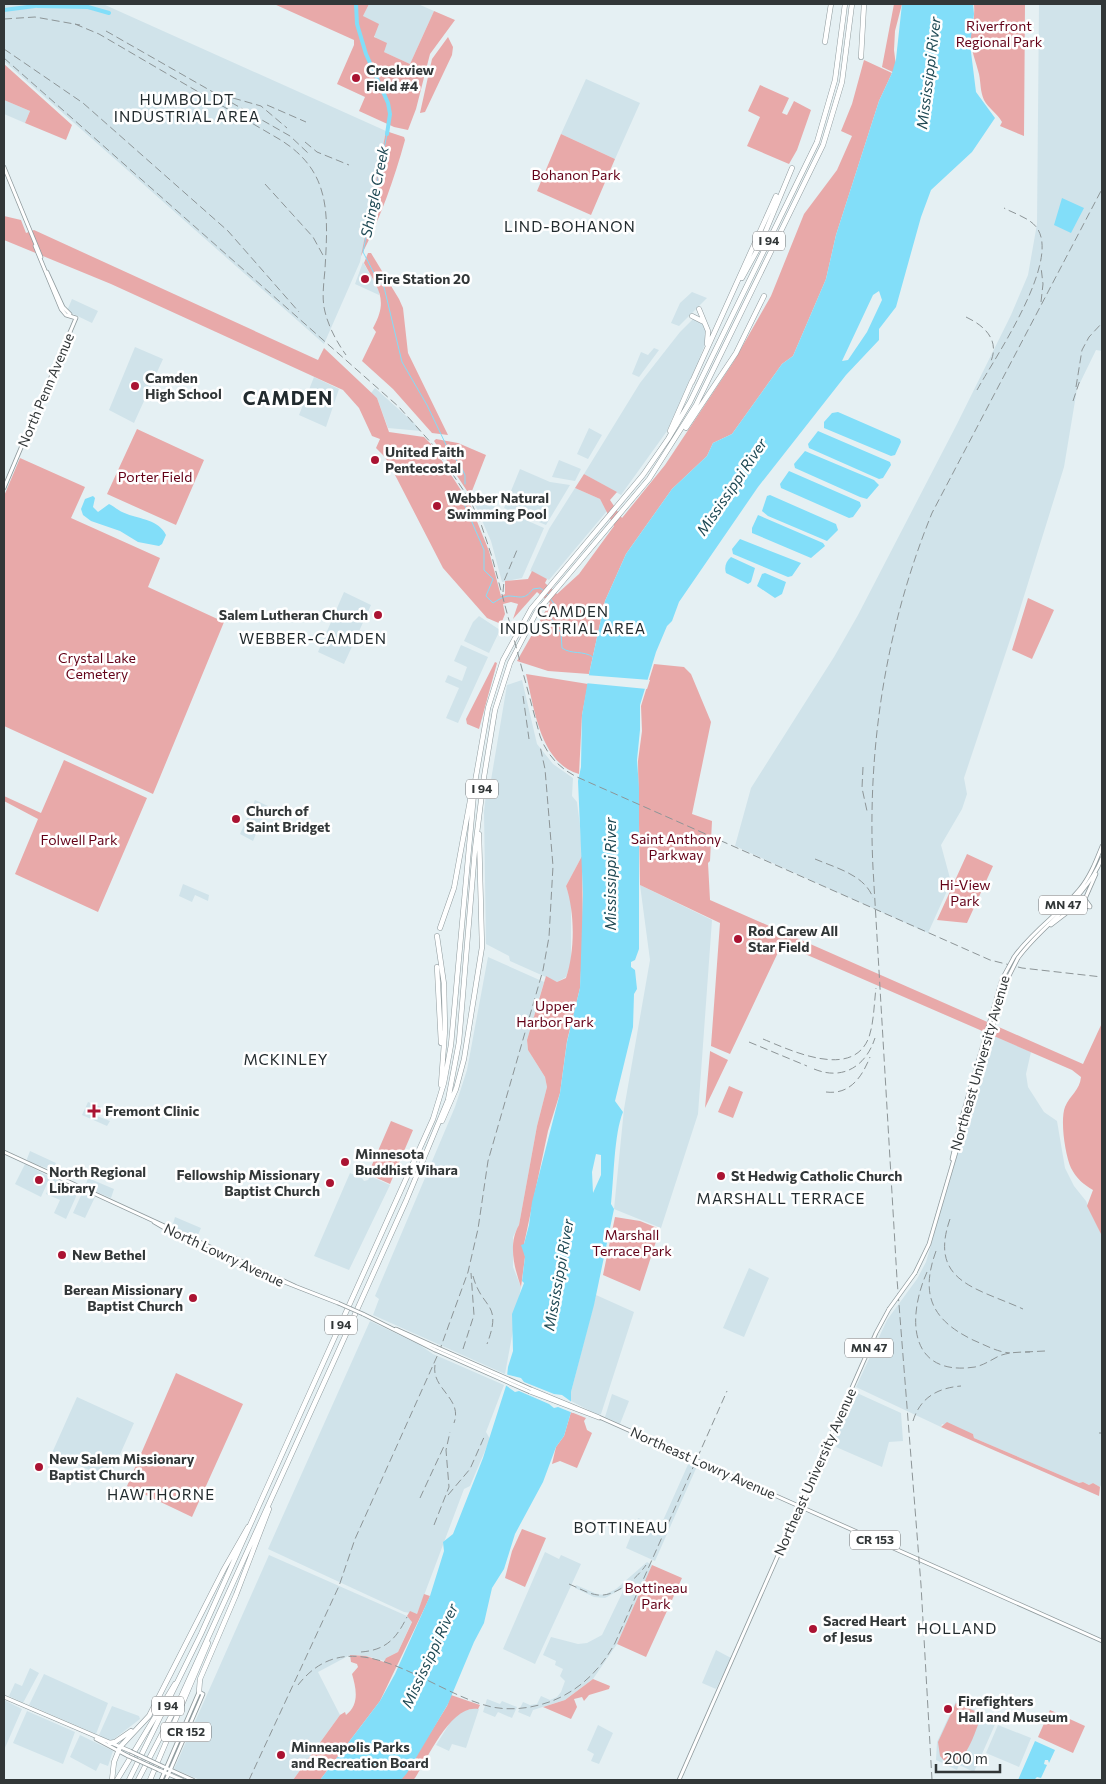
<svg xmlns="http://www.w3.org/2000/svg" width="1106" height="1784" viewBox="0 0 1106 1784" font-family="Commissioner,sans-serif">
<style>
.built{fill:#d0e3ea}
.green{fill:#e8a9a9}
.water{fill:#82def9;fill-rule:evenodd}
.pier{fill:#e5f0f3}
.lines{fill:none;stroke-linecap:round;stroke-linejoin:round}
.stream{stroke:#82def9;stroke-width:1}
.river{stroke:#82def9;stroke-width:4}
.major-casing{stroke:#909b9e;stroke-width:4.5}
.highway-casing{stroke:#909b9e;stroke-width:5.5}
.major{stroke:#fff;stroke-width:3}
.highway{stroke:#fff;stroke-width:4.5}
.rail{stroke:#8d9597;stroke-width:1;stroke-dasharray:8 4;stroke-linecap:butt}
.major-bridge-casing{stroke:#909b9e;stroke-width:4.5;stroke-linecap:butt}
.major-bridge{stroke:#fff;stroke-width:3}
.poi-dot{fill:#aa1332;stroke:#fff;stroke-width:2}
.labels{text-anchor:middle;stroke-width:5;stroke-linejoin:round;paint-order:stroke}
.shield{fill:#fff;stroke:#707374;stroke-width:1}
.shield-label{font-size:12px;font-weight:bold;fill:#323738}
.park-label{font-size:14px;fill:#630117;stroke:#fff}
.poi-label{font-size:14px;font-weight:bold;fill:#323738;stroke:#fff;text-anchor:start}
.street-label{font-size:14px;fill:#323738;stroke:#fff}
.water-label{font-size:15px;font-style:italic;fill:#204a55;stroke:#fff}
.neighbourhood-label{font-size:15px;letter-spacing:1px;fill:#222b2e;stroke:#fff}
.district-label{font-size:19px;font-weight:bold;letter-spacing:1px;fill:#222b2e;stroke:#fff}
</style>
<rect width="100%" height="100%" fill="#e5f0f3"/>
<path class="built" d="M4 4H103L386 131 360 262 324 344 4 61Z
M369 4H418L434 11 410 64 384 52 363 16Z
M1039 4H1102V351L1096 350 1077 389 1064 467 1016 622 964 778 967 794 962 809 941 845 951 882 928 933 735 846 751 788 834 657 858 615 957 424 1011 315 1028 275 1037 224Z
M586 79 640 103 615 159 561 134Z
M4 100 30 111 25 123 4 114Z
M363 262 379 290V295L355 284Z
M692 292 707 298 679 326 671 323 680 303Z
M72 299 98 311 92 323 67 311Z
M694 318 700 319 705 327V344L698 362 667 431 621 495 584 474 640 383 680 332Z
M135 347 163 359 134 423 109 410Z
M654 348 659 350 639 377 632 374 641 352 648 355Z
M314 377 339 389 326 427 299 415Z
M375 388 414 423 421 431 388 428 377 398 371 393Z
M589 428 602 435 588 459 577 454Z
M559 460 581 469 575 481 552 477Z
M520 469 550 482 570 485 546 525 504 508Z
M575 488 600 499 607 511 549 580 530 571 549 529Z
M475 498 544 528 522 578 502 582 491 541 473 500Z
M344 592 371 605 344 664 318 652Z
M479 616 500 630 489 653 464 641 473 622Z
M461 645 488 657 458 723 446 718 459 688 445 682 448 675 462 681 467 667 454 661Z
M522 680 537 744 553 764 573 778 572 796 577 802 580 826 582 856 566 886 571 901V963L566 977 557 982 510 961 509 956 486 944 484 812 486 794 490 786 507 685Z
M255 800 268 806 253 841 240 834Z
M183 884 209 895 208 901 195 895 192 902 179 896Z
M640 885 712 920 698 1114 661 1228 614 1209 624 1109 650 960Z
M488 957 544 982 527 1040 528 1050 545 1077 547 1087 537 1126 519 1225 513 1237V1267L521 1287 505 1374 373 1315 379 1299 375 1296 455 1107 467 1070Z
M992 1035 1031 1052 1026 1074 1028 1087 1044 1112 1057 1121 1065 1168 1074 1186 1086 1201 1102 1236V1483L1100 1487 1093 1483 1089 1485 1083 1482 1079 1483 974 1438 973 1434 942 1424 941 1427 856 1387 887 1320 917 1279 926 1262Z
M88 1102 101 1107 97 1116 110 1121 107 1126 82 1115Z
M30 1151 56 1163 53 1170 28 1162 27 1159Z
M25 1164 50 1177 41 1197 15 1184Z
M350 1173 362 1178 364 1181 368 1180 370 1176 390 1185 349 1270 314 1256Z
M54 1178 79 1190 66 1219 54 1213 60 1200 46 1194Z
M88 1178 114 1189 111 1198 85 1187Z
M83 1191 95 1197 85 1218 73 1213Z
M175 1217 201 1228 197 1237 172 1227Z
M749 1268 769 1278 744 1337 723 1328Z
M596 1295 634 1312 601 1414 598 1415 571 1401V1392Z
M370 1321 418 1344 433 1354 504 1385 486 1432 490 1439 470 1486 464 1489 417 1614 404 1612 268 1549Z
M857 1393 901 1413 903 1441 889 1442 882 1467 836 1447 838 1443 834 1441Z
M612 1394 629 1401 620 1424 605 1417Z
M77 1397 134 1423 109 1479 52 1453Z
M690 1460 698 1464 655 1561 626 1548 638 1518 659 1526 661 1525Z
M545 1552 559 1559 561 1555 581 1564 535 1664 503 1649Z
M269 1555 407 1616 412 1621 398 1652 386 1658 385 1661 366 1656 350 1655 318 1672 340 1715 293 1780H200L174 1769Z
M647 1562 652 1565 617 1644 593 1679 565 1700 533 1710 530 1717 518 1712 523 1702 530 1705 537 1704 541 1696 550 1700 557 1697 561 1692 565 1681 560 1676 563 1669 555 1665 556 1661 543 1655 551 1637 578 1644 587 1643 602 1635 625 1587 605 1598 594 1597 575 1588 576 1585 597 1594 604 1595 616 1589Z
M716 1650 731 1658 716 1689 702 1683Z
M30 1668 39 1673 23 1703 9 1696 15 1683 22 1686Z
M44 1674 108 1703 96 1734 29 1705Z
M487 1699 500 1704 502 1701 517 1707 512 1718 498 1712 495 1717 483 1712Z
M4 1700 22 1709 4 1750Z
M956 1701 997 1720 974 1772 959 1765 957 1770 936 1760 937 1742Z
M112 1706 139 1716 140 1719 110 1742 99 1735Z
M474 1708 479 1709 466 1748 452 1744 449 1751 436 1745 453 1718 461 1712Z
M27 1711 75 1732 63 1764 13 1743Z
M598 1725 613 1733 599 1764 591 1761 594 1754 587 1750Z
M998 1725 1031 1738 1019 1767 986 1753Z
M80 1735 113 1751 108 1766 100 1763 96 1771 70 1757Z"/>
<path class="green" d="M274 4H369L363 16 379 24 374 37 387 43 384 52 410 64 434 11 455 20 430 54 416 109 408 130 394 127 359 111 365 97 337 84 354 45V40Z
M894 4H902L895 31 894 50 897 74 882 67Z
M974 4H1025L1024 136 1000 126 1002 122C997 113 989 109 984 100 980 91 981 84 979 74 976 61 970 49 971 35 973 24 975 15 974 4Z
M448 37 453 47 452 55 425 112 420 113 432 59Z
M864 60 892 73 879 101 836 235 826 279 793 356 782 364 732 434 713 443 707 456 672 489 626 554 605 601 589 674 548 671 517 661 550 603 537 592 513 619 518 604 511 602 503 604 505 614 501 624 487 618 443 568 394 473 385 457 376 448 380 439 372 436 359 408 343 390 111 284 4 240V216L21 220 26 233 34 230 318 360 324 348 377 398 389 432 424 437 431 444 470 504 489 551 501 596 505 594V581L528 579 532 571 547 579 545 583 557 594 579 574 614 526 600 499 575 488 584 474 617 492 610 500 622 518 665 465 734 361 771 296 804 214 837 170 852 136 841 131 852 104Z
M4 64 72 125 66 140 25 123 30 111 4 100Z
M760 85 789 98 782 113 787 115 794 101 811 110 797 150 789 164 747 146 760 117 748 111Z
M386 131 404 137 405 140C394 180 380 219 361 256Z
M561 134 615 159 591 215 537 191Z
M368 253H371L399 299 403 308 408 353 448 435 432 433 393 389 362 361 376 332 373 328C389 299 378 289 364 263Z
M137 429 204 460 176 525 107 494Z
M436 439 458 443 486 455 472 491 475 498 473 500 434 441Z
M20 458 85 487 71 518 160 558 148 587 224 622 153 794 4 726V496Z
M1028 598 1054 610 1032 659 1012 650Z
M495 662 497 663 479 729 467 724 466 719Z
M654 664 684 667 691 674 711 722 692 814 712 821 710 861 708 863 710 900 1083 1064 1102 1023V1236L1087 1206 1093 1190C1084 1185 1076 1178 1071 1168 1065 1155 1060 1120 1065 1107 1070 1095 1080 1090 1081 1077L1072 1070 782 944 730 1054 711 1046 720 923 640 885 638 761 642 731 641 706Z
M526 674 588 684 582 715 579 774C540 763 534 707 526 674Z
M64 760 147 798 98 912 15 874 38 819 4 801V796L41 813Z
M967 854 993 866 967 923 937 920Z
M582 856 583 934 580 988 567 1041 560 1093 548 1131 524 1244 525 1257 521 1287C514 1267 508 1244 519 1225L537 1126 547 1087 545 1077 528 1050 527 1040 546 976 557 982 566 978C575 951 575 913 566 886Z
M710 1051 728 1060 705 1108 710 1052Z
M729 1086 743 1092 733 1118 718 1112Z
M391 1121 413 1130 390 1184 368 1174Z
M615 1217 640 1221 660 1229 640 1291 603 1275Z
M176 1373 243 1404 192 1517 127 1486Z
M571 1412 586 1418 584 1421 587 1430 592 1433 577 1468 560 1461 552 1464 556 1447 564 1436Z
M947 1422 973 1434 974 1438 1079 1483 1083 1482 1089 1485 1093 1483 1100 1487 1099 1496 941 1427Z
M522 1529 546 1538 525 1587 505 1578 512 1551Z
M652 1565 682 1578 646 1657 617 1644Z
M424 1594 430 1596 427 1603 380 1701 320 1780H293L340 1715 345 1712 346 1715C360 1704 356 1688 352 1674L358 1667 357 1664 351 1662 350 1655 366 1656 384 1662 386 1658 398 1652 412 1622 407 1616 410 1611 417 1614Z
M593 1679 610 1686 609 1689 589 1695 584 1701 582 1697 574 1699 577 1707 571 1719 543 1707 565 1700Z
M451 1695 480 1705 478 1709C451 1704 428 1758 415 1778L413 1780H401L447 1706Z
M956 1703 982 1714C976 1729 961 1783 940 1756L938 1742Z
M1050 1710 1085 1726 1073 1753 1038 1737Z"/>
<path class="water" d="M902 4H973L974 14 970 44 976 92 995 118 972 152 931 190 921 217 896 307 879 329V340L846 375 758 487 679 602 672 621 667 626 656 652 640 705V730L637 760 639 788V949L635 960 631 962V967L635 970 637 989 634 994 633 1027 615 1101 623 1112C614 1134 614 1177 611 1204L614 1209 594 1305 571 1392V1412L564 1436 556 1447 543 1482 515 1534 504 1569 492 1588 484 1623 474 1642 448 1704 407 1773 401 1780H320L380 1701 395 1674 430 1596 444 1551 443 1542 453 1534 483 1458 506 1386 508 1367 513 1351 512 1314 524 1283 522 1281 525 1257 521 1245 524 1244 529 1225 532 1202 560 1093 567 1042 580 988 583 894 578 781 581 767 582 715 589 674 605 601 626 554 672 489 707 456 713 443 732 434 782 364 793 356 826 279 836 235 879 101 892 73 896 59ZM879 291 882 300 867 332 848 360 842 361 873 295ZM596 1154 601 1155V1175L593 1193 592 1172Z
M1062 198 1084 208 1071 233 1054 225Z
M838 412 900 439 901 442 895 455 891 456 824 428V422L832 413Z
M818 431 890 462 891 465 883 478 879 479 809 448 808 444Z
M805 451 874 480 879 485 867 499 860 497 795 468 794 464Z
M789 471 860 502 861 506 853 517 849 518 781 488 780 484Z
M770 495 836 524 838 530 827 541 768 516 762 511 767 496Z
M93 496 95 498 93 507 98 512 109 504C115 507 120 512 127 514 140 519 159 520 166 535L162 544 159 546 138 542 120 531 91 521 83 515 81 509 85 499Z
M758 515 823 543 825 546 811 558 752 533V528Z
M740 539 801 563 792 576 788 577 733 554 732 549Z
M731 557 755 568 751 582 748 584 726 573C724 567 726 561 731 557Z
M765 573 786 582 782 594 775 598 757 586 762 574Z
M1035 1741 1055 1750 1049 1763 1048 1760H1045L1044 1764 1047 1765 1041 1778 1037 1777 1034 1780H1018Z"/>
<path class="pier" d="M586 675 650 680 647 689 585 683Z
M505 1374 521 1378 524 1382 554 1394 562 1395 573 1403V1413L558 1407 554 1408 549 1404 519 1391 515 1392 504 1384Z"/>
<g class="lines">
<path class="stream" d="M387 134 363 252 378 281 384 287 402 362 427 405 449 451 460 465 465 475V484
M462 499 484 550V570L493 579 486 596 493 603C498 600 502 597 508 596 520 596 524 601 533 589L540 588 544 591
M547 594 555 605 551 618 561 633 562 648C572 655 583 650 593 657"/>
<path class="river" d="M356 4 357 24 366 54 388 103 390 114 387 134
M37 6 88 7 109 13
M4 10 35 6"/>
<g class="major-casing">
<path id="major" d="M4 167 41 257
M47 272 63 307 70 314
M4 488 76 318 66 315 61 309 35 246
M1090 906 1085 899 1096 874
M1051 925 1077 905 1090 907
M1014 957C1032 931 1059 914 1079 890 1090 877 1096 861 1102 846
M1018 958C1044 922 1085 901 1102 858
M4 1152 295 1286
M952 1159 960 1124 1002 979
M154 1222 183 1239 228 1260 338 1303
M915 1273 929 1244 1006 982
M363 1314 435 1350
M396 1329 436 1347
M531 1389 599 1417 1102 1641
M530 1392 599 1418
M4 1697 130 1751
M96 1739 128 1756
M162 1766 193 1780
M159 1770 182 1780
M161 1780 199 1692 203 1694 166 1780
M679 1780 876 1333 889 1309"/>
</g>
<g class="highway-casing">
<path id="highway" d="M825 42 831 4
M861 57 864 4
M742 278 760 245 792 168
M699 309 708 331 707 344
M692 316 704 322
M692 382 776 196
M686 428 736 353 764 296
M670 431 692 381
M440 928 454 888 472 790
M437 936 444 984 445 1030 441 1085
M437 967 441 1043
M442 1121 456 1089 464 1059 482 947 479 834
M199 1692 200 1679 236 1595 269 1509
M110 1743 115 1742 131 1731
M112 1780 114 1762 120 1747 149 1716 224 1569 248 1527
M117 1780 175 1684
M129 1780 201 1634 433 1119 444 1083 451 1045 475 782 488 708 503 660 531 609 643 475 668 439 690 402 817 142 835 80 845 4
M138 1780 181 1697 333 1363 406 1201 448 1100 459 1042 475 849 484 777 495 710 510 663 536 613 649 479 696 405 823 145 842 82 852 4
M150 1780 208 1643"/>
</g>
<use href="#major" class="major"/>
<use href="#highway" class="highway"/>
<path class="rail" d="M4 19 35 17 80 25
M75 24 99 34 279 139C332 171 328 215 325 269 324 282 322 294 324 307 327 324 336 341 346 355
M106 31 290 136 308 153
M4 49 83 103 228 231 299 312
M4 58 399 407 433 445 470 500 481 524 492 557 540 736C547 755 559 768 577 777L990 960 1022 968 1102 977
M233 98 261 106 287 128
M267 105 306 122
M305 142 317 152 349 165
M265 184 313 237 324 257
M1041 302 1043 284 1041 267
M966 317C983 325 1000 339 991 361
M1076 387 1082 350 1089 337 1102 323
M977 390C994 359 1061 262 1037 228 1030 218 1015 214 1004 208
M1073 401 1080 380
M503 592 504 581 517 550
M523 696 529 739
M863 767 862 788 867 811
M815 859C836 868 865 875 873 898
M763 1039C792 1051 853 1080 869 1037 874 1022 874 1004 876 988
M749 1042 807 1066
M814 1069C843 1081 866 1066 875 1038
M826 1092C850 1095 862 1077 870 1057
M950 1219C928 1282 977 1288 1023 1309
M936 1251C920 1295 932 1320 973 1340 985 1345 997 1352 1010 1353
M927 1272C907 1317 908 1377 975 1367 984 1365 991 1360 999 1356 1009 1352 1020 1352 1030 1352
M473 1276C482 1310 503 1302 487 1344
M463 1349 474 1315 471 1273
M1025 1352 1045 1351
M435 1365C431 1389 463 1398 454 1423
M913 1421C920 1398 937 1388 961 1386
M1099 1433H1102
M448 1495 470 1469 485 1435
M420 1498 445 1444
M434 1525 449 1487 446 1450 450 1432
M569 1584C579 1588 588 1594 598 1595 616 1597 637 1578 646 1565
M361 1652C386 1650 396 1639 407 1617
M298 1685C353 1615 429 1693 492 1707 512 1711 533 1708 552 1701 580 1690 601 1669 615 1643L727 1391
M249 1780 339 1586 355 1539 439 1352 468 1272 478 1229 488 1161 543 970 549 937 553 866 545 769 540 746
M932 1780 921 1585 897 1279 873 868C867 747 886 626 932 513L1102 189"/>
<g class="major-bridge-casing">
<path id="major-bridge" d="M1002 979 1014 957
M1006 982 1018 958
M338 1303 363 1314
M889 1309 915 1273
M436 1347 531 1389
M435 1350 530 1392
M130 1751 162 1766
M128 1756 159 1770"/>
</g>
<use href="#major-bridge" class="major-bridge"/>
</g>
<g class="poi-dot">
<circle cx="356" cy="78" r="5"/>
<circle cx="365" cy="279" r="5"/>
<circle cx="135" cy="386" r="5"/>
<circle cx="375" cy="460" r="5"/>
<circle cx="437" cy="506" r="5"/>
<circle cx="378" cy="615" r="5"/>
<circle cx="236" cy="819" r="5"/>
<circle cx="738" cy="939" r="5"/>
<path d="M91.5 1103.5h5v5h5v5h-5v5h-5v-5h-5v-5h5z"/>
<circle cx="345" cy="1162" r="5"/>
<circle cx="721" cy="1176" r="5"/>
<circle cx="39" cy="1180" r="5"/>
<circle cx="330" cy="1183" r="5"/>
<circle cx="62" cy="1255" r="5"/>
<circle cx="193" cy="1298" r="5"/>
<circle cx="39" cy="1467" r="5"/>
<circle cx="813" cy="1629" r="5"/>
<circle cx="948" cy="1709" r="5"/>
<circle cx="281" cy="1755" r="5"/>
</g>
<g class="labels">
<g class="shield">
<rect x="753" y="231.5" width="32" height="19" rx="4"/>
<rect x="466" y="779.5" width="32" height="19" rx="4"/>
<rect x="1039" y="895.5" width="48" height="19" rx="4"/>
<rect x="325" y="1315.5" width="32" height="19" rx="4"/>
<rect x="845" y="1338.5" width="48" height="19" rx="4"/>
<rect x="850" y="1530.5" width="50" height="19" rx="4"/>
<rect x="152" y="1696.5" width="32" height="19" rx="4"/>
<rect x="161" y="1722.5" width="50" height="19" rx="4"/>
</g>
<g class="shield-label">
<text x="769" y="245">I 94</text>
<text x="482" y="793">I 94</text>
<text x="1063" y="909">MN 47</text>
<text x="341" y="1329">I 94</text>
<text x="869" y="1352">MN 47</text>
<text x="875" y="1544">CR 153</text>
<text x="168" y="1710">I 94</text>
<text x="186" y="1736">CR 152</text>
</g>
<g class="park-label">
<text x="999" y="31">Riverfront<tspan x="999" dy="16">Regional Park</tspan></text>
<text x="576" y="180">Bohanon Park</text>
<text x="155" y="482">Porter Field</text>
<text x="97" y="663">Crystal Lake<tspan x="97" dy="16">Cemetery</tspan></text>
<text x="676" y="844">Saint Anthony<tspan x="676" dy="16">Parkway</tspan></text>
<text x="79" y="845">Folwell Park</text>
<text x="965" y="890">Hi-View<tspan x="965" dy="16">Park</tspan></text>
<text x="555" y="1011">Upper<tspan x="555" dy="16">Harbor Park</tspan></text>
<text x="632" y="1240">Marshall<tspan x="632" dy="16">Terrace Park</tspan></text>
<text x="656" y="1593">Bottineau<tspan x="656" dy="16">Park</tspan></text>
</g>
<g class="poi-label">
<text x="366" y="75">Creekview<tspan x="366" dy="16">Field #4</tspan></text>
<text x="375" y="284">Fire Station 20</text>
<text x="145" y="383">Camden<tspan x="145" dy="16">High School</tspan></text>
<text x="385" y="457">United Faith<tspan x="385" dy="16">Pentecostal</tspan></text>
<text x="447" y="503">Webber Natural<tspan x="447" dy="16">Swimming Pool</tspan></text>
<text x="368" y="620" text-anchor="end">Salem Lutheran Church</text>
<text x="246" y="816">Church of<tspan x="246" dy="16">Saint Bridget</tspan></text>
<text x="748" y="936">Rod Carew All<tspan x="748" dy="16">Star Field</tspan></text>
<text x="105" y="1116">Fremont Clinic</text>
<text x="355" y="1159">Minnesota<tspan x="355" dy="16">Buddhist Vihara</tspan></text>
<text x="49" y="1177">North Regional<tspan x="49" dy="16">Library</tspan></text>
<text x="320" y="1180" text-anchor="end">Fellowship Missionary<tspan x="320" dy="16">Baptist Church</tspan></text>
<text x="731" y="1181">St Hedwig Catholic Church</text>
<text x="72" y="1260">New Bethel</text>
<text x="183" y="1295" text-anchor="end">Berean Missionary<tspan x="183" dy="16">Baptist Church</tspan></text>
<text x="49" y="1464">New Salem Missionary<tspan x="49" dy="16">Baptist Church</tspan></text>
<text x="823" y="1626">Sacred Heart<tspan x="823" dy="16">of Jesus</tspan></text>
<text x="958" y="1706">Firefighters<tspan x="958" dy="16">Hall and Museum</tspan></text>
<text x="291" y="1752">Minneapolis Parks<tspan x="291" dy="16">and Recreation Board</tspan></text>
</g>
<g class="street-label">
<text transform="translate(46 390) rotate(-67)" y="5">North Penn Avenue</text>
<text transform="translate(980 1063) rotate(-74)" y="5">Northeast University Avenue</text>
<text transform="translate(224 1255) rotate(25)" y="5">North Lowry Avenue</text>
<text transform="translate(703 1463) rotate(24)" y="5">Northeast Lowry Avenue</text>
<text transform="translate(815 1472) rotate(-66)" y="5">Northeast University Avenue</text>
</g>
<g class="water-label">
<text transform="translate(929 73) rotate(-83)" y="5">Mississippi River</text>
<text transform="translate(375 192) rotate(-79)" y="5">Shingle Creek</text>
<text transform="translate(732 487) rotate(-56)" y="5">Mississippi River</text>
<text transform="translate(611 874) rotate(-90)" y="5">Mississippi River</text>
<text transform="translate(559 1275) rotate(-80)" y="5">Mississippi River</text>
<text transform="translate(430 1656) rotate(-65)" y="5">Mississippi River</text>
</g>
<g class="neighbourhood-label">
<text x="187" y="105">HUMBOLDT<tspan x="187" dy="17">INDUSTRIAL AREA</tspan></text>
<text x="570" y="232">LIND-BOHANON</text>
<text x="573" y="617">CAMDEN<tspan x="573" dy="17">INDUSTRIAL AREA</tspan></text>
<text x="313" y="644">WEBBER-CAMDEN</text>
<text x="286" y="1065">MCKINLEY</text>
<text x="781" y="1204">MARSHALL TERRACE</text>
<text x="161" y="1500">HAWTHORNE</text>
<text x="621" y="1533">BOTTINEAU</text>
<text x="957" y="1634">HOLLAND</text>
</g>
<g class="district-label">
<text x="288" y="405">CAMDEN</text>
</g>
</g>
<rect width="1106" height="1784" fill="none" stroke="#323738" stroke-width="10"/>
<path d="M936 1764v8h64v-8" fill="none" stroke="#323738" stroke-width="2.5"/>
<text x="944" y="1764" font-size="15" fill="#323738" stroke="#ffffff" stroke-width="4" paint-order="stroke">200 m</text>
</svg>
